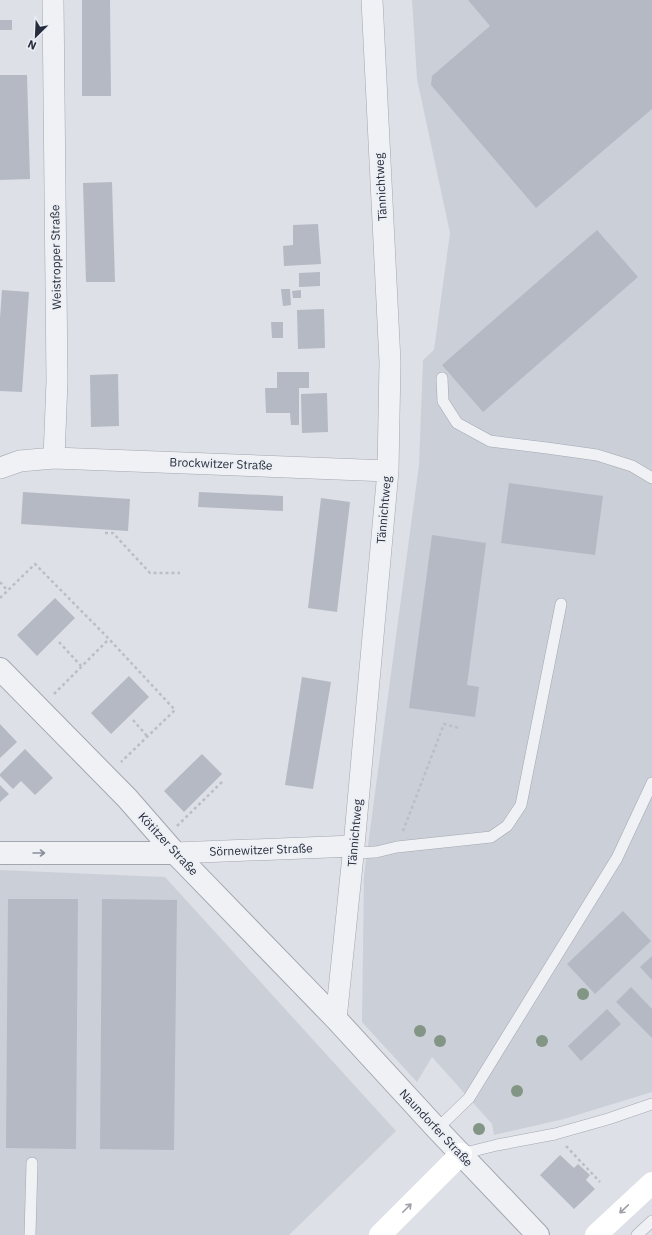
<svg xmlns="http://www.w3.org/2000/svg" width="652" height="1235" viewBox="0 0 652 1235" font-family="'IBM Plex Sans',sans-serif">
<style>
.built{fill:#cbcfd8}
.building{fill:#b4b9c3}
.lines{fill:none;stroke-linecap:round;stroke-linejoin:round}
.service-casing{stroke:#a3a7b0;stroke-width:12}
.minor-casing{stroke:#a3a7b0;stroke-width:22}
.tertiary-casing{stroke:#a3a7b0;stroke-width:24}
.path{stroke:#bbbec5;stroke-width:2.5;stroke-dasharray:3 3;stroke-linecap:butt}
.service{stroke:#eff1f5;stroke-width:11}
.minor{stroke:#eff1f5;stroke-width:21}
.tertiary{stroke:#eff1f5;stroke-width:22}
.secondary{stroke:#fff;stroke-width:22}
.tree{fill:#839585}
.oneway{stroke:#8b8f98}
.oneway2{stroke:#9ea0a7}
.labels{text-anchor:middle;stroke-width:4;stroke-linejoin:round;paint-order:stroke}
.street-label{font-size:12px;fill:#272d3c;stroke:#eceff4}
</style>
<rect width="100%" height="100%" fill="#dde0e6"/>
<path class="built" d="M412 0H652V1092L564 1119 494 1135 492 1124 432 1057 417 1082 362 1022 364 875 419 465 423 360 434 350 450 233 417 79Z
M0 870 165 877 396 1131 289 1235H0Z"/>
<path class="building" d="M82 0H110L111 96H82Z
M468 0H652V109L536 208 431 85 432 76 490 26Z
M0 20H12V30H0Z
M0 75H27L30 179 0 180Z
M112 182 115 282H86L83 183Z
M318 224 321 264 284 266 283 246 293 245V225Z
M597 230 638 277 483 412 442 365Z
M320 272V286L299 287V273Z
M281 289H290L291 305 283 306Z
M2 290 29 292 22 392 0 391V318Z
M301 290V298H293L292 291Z
M324 309 325 348 298 349 297 310Z
M271 322H283V338H272Z
M277 372H309V388H299V425H291L290 413H266L265 388H277Z
M118 374 119 426 91 427 90 375Z
M327 393 328 432 302 433 301 394Z
M509 483 603 496 595 555 501 543Z
M23 492 130 499 128 531 21 524Z
M199 492 283 496V511L198 507Z
M321 498 350 502 337 612 308 608Z
M432 535 486 543 467 685 479 687 475 717 409 708Z
M55 598 75 618 37 656 17 635Z
M129 676 149 697 111 734 91 713Z
M302 677 331 682 313 789 285 785Z
M0 724 17 742 0 758Z
M25 749 53 778 35 795 21 781 13 789 0 776V774Z
M202 754 222 774 184 812 164 791Z
M0 785 9 794 0 802Z
M8 899H78L76 1149 6 1148Z
M102 899 177 900 174 1150 100 1149Z
M623 911 651 941 595 994 567 964Z
M652 956V980L640 967Z
M631 987 652 1009V1038L616 1002Z
M607 1009 621 1024 581 1061 568 1046Z
M560 1155 574 1168 578 1164 590 1175 586 1180 595 1189 574 1209 540 1175Z"/>
<g class="lines">
<g class="service-casing">
<path id="service" d="M442 378 443 401 457 423 490 441 547 448 597 455 632 466 652 478
M354 853 376 852 397 847 491 837 507 826 521 805 561 604
M437 1129 469 1098 617 858 652 783
M461 1154 497 1145 555 1134 608 1119 652 1104
M30 1235 32 1163
M637 1235 652 1221"/>
</g>
<g class="minor-casing">
<path id="minor" d="M54 458 388 471
M0 468 20 461 54 458 57 381 53 0
M175 853 354 846
M336 1019 354 846 388 471 390 362 372 0"/>
</g>
<g class="tertiary-casing">
<path id="tertiary" d="M0 669 127 798 175 853 336 1019 437 1129 538 1235
M0 853H175"/>
</g>
<path class="path" d="M105 533H113L150 573H180
M0 582 7 590
M0 598 35 564 109 639 175 710 121 762
M59 642 82 667
M54 694 109 639
M133 720 147 736
M177 826 224 780
M403 831 444 724 459 728
M566 1146 600 1182"/>
<use href="#service" class="service"/>
<use href="#minor" class="minor"/>
<use href="#tertiary" class="tertiary"/>
<path class="secondary" d="M380 1235 461 1154
M596 1235 652 1183"/>
</g>
<g class="tree">
<circle cx="583" cy="994" r="6"/>
<circle cx="420" cy="1031" r="6"/>
<circle cx="440" cy="1041" r="6"/>
<circle cx="542" cy="1041" r="6"/>
<circle cx="517" cy="1091" r="6"/>
<circle cx="479" cy="1129" r="6"/>
</g>
<defs><path id="oneway-shaft" d="M-6 0H5M1.5-3L5.5 0L1.5 3" fill="none" stroke-width="1.6" stroke-linecap="round" stroke-linejoin="round"/></defs>
<use class="oneway" href="#oneway-shaft" transform="translate(39 853)"/>
<g class="oneway2">
<use href="#oneway-shaft" transform="translate(407 1208) rotate(-45)"/>
<use href="#oneway-shaft" transform="translate(624 1209) rotate(137)"/>
</g>
<g class="labels">
<g class="street-label">
<text transform="translate(381 187) rotate(-93)" y="4">Tännichtweg</text>
<text transform="translate(56 257) rotate(-91)" y="4">Weistropper Straße</text>
<text transform="translate(221 464) rotate(2)" y="4">Brockwitzer Straße</text>
<text transform="translate(384 510) rotate(-85)" y="4">Tännichtweg</text>
<text transform="translate(355 833) rotate(-85)" y="4">Tännichtweg</text>
<text transform="translate(168 844) rotate(47)" y="4">Kötitzer Straße</text>
<text transform="translate(261 850) rotate(-2)" y="4">Sörnewitzer Straße</text>
<text transform="translate(436 1128) rotate(47)" y="4">Naundorfer Straße</text>
</g>
</g>
<g transform="translate(36 36) rotate(204)" stroke="#eceff4" stroke-width="3" paint-order="stroke">
<path d="M0-3L7 15L0 10L-7 15Z" fill="#272d3c"/>
<text y="-6" font-size="11" font-weight="bold" text-anchor="middle" fill="#272d3c">N</text>
</g>
</svg>
